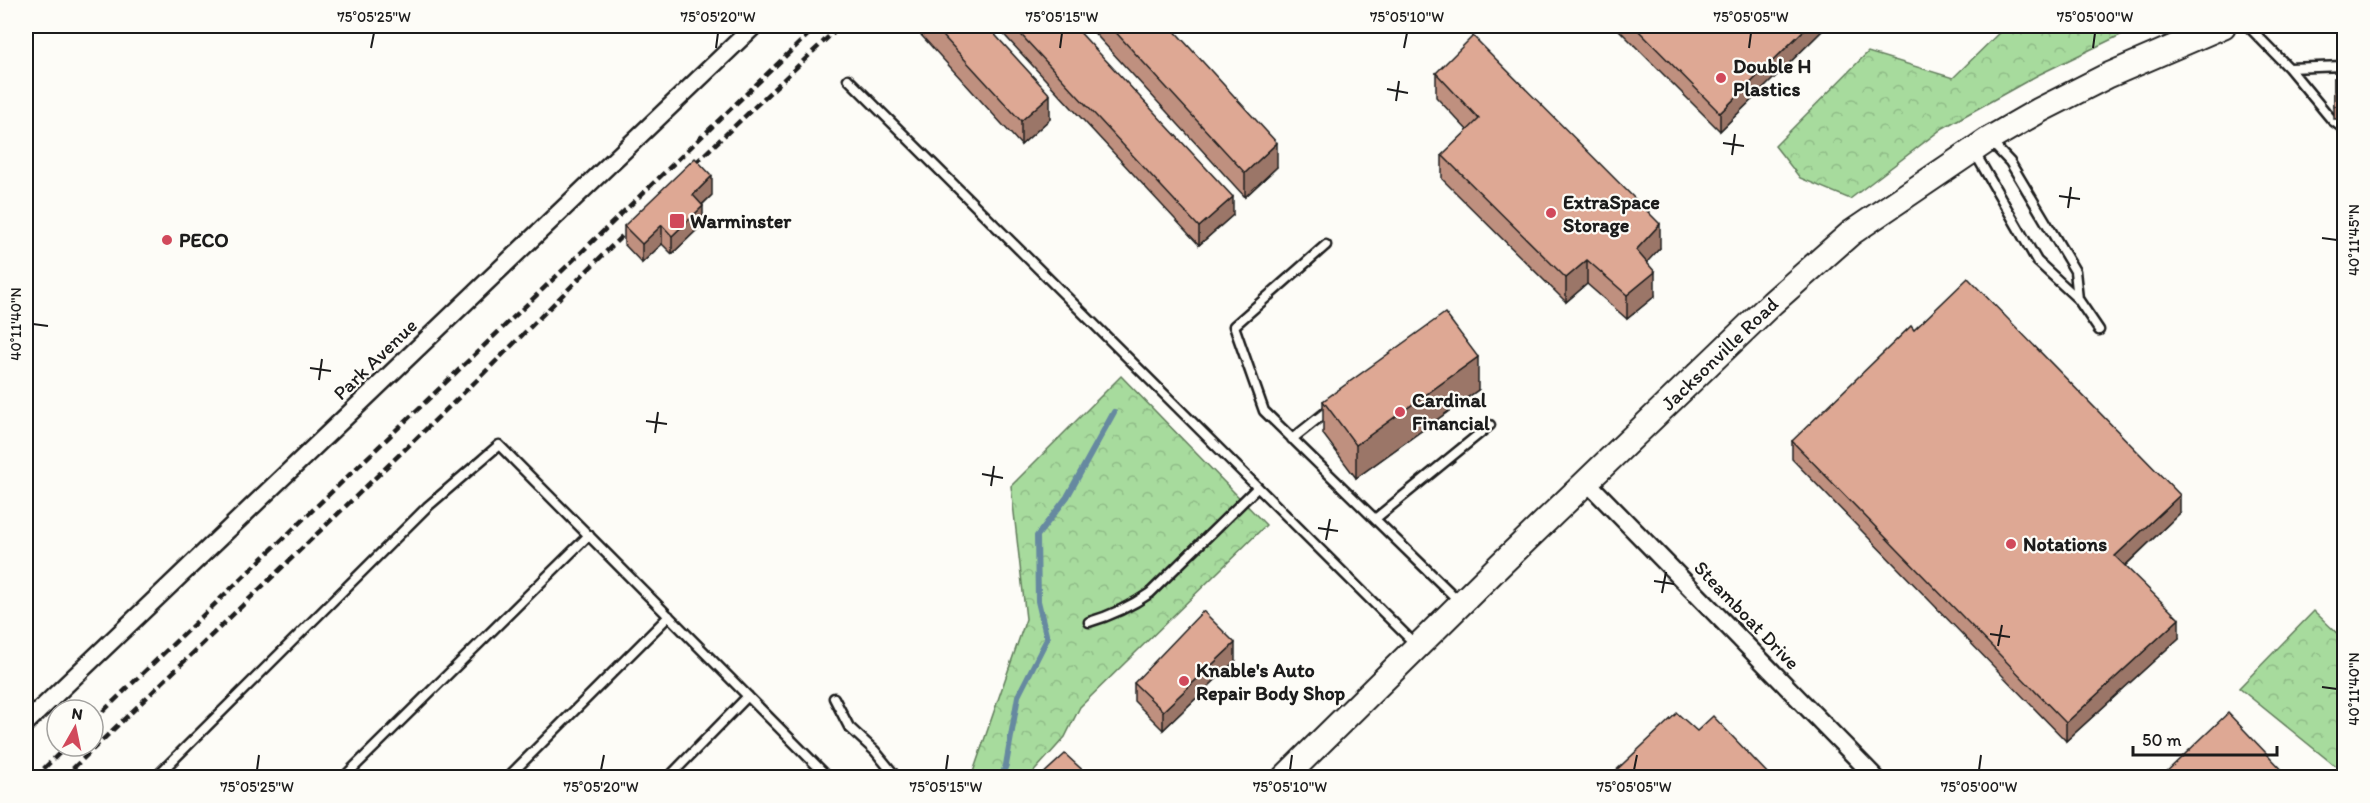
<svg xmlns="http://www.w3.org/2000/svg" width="2370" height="803" viewBox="0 0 2370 803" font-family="Itim,sans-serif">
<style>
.forest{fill:url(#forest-crowns);stroke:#627c5c;stroke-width:1.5}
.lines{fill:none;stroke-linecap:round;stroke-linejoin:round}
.stream{stroke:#6689a0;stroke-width:6}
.service-casing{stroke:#1c1c1c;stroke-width:13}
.minor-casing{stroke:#1c1c1c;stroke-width:21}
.secondary-casing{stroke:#1c1c1c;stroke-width:28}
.service{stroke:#fdfcf7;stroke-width:8}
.minor{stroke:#fdfcf7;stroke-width:16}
.secondary{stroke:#fdfcf7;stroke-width:24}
.rail{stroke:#1c1c1c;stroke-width:4.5;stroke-dasharray:9 4.5;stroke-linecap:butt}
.wall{fill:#bf907f;stroke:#1c1c1c;stroke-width:1.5}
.shaded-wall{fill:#9b7668;stroke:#1c1c1c;stroke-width:1.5}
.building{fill:#dea894;stroke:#1c1c1c;stroke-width:1.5}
.ticks{fill:none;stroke:#1c1c1c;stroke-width:2}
.poi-dot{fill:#d1495b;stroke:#fdfcf7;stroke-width:2}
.labels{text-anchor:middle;stroke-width:4.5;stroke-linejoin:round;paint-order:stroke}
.poi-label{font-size:20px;font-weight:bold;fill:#1c1c1c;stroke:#fdfcf7;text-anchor:start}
.street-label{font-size:20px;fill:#1c1c1c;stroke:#fdfcf7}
.neatline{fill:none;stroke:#1c1c1c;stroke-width:2}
.ticks-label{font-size:15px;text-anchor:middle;fill:#1c1c1c}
</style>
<defs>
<pattern id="forest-crowns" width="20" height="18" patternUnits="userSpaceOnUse" patternTransform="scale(1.5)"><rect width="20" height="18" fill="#a7db9d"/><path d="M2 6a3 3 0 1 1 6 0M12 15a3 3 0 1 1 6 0" fill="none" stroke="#8fbb87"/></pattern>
</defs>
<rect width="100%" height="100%" fill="#fdfcf7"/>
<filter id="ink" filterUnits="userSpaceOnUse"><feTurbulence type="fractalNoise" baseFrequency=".0167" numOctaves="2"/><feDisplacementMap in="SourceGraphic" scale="12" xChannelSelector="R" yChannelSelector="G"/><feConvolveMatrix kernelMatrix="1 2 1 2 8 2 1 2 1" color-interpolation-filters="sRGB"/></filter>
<g filter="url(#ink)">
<path class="forest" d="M2006 26H2139L2038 75 1943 128 1850 199 1800 178 1775 146 1868 52 1953 78Z
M1121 376 1266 525 1080 707 1065 737 1029 777 971 778 1026 619 1011 486Z
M2314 611 2344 640V773L2239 688Z"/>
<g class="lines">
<path class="stream" d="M1001 778 1006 765 1018 696 1047 639 1038 601 1037 536 1067 497 1114 412"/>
<g class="service-casing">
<path id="service" d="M2248 26 2289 68 2344 66
M2289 68 2332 120 2344 129
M848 79 1417 646
M1991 142 2010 162 2075 271 2078 299
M1975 153 2037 261 2078 299 2099 330
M1326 245 1234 326 1264 411 1461 603
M1292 439 1331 408
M1375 519 1490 425
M1089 622C1113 615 1130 607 1150 593L1257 488
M834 698 849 727 875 751 897 778
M155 778 427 507 499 445 826 775 823 778
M343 778 589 535
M507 778 669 616
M668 778 748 696"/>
</g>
<g class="minor-casing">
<path id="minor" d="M1587 482 1876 778
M26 723 754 26"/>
</g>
<g class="secondary-casing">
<g id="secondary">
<path id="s1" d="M1284 778 1501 564 1772 303 1851 233 1988 140 2040 110 2107 76 2223 26"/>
</g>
</g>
<use href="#service" class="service"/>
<use href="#minor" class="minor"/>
<use href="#secondary" class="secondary"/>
<path class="rail" d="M685 173 840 26
M93 721 817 26
M34 778 67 746
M63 778 477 380 636 222"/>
</g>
<path class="wall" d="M921 26H987L1050 119 1021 145 921 35Z
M996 26H1074L1233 215 1199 245Z
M1088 26H1170L1277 167 1245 197Z
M1615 26H1827L1720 131Z
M1436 73 1660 248 1646 262 1655 296 1627 319 1587 284 1566 302 1442 179V155L1468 131 1436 97Z
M2334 78H2344V119H2334Z
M712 195 702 205 703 224 672 254 662 244 642 263 624 244V226Z
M1478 390 1356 478 1323 434V401Z
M1792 441 2180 513 2125 566 2179 638 2066 741 1792 459Z
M1235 661 1163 730 1134 701V683Z"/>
<path class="shaded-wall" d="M1808 26H1827L1720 131V113Z
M1050 95V119L1021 145V121Z
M1277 143V167L1245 197V173Z
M712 176V195L693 213V195Z
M1233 197V215L1199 245V227Z
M703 206V224L672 254V236Z
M1660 224V248L1636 274V250Z
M662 225V244L642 263V244Z
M1587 260V284L1566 302V278Z
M1655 272V296L1627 319V295Z
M1478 357V390L1356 478V445Z
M2180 495V513L2115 575V556Z
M2179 619V638L2066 741V723Z
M1235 643V661L1163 730V711Z"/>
<path class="building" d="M934 26H987L1050 95 1021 121Z
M1013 26H1074L1233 197 1199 227Z
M1110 26H1170L1277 143 1245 173Z
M1634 26H1808L1720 113Z
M1473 36 1660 224 1636 250 1655 272 1627 295 1587 260 1566 278 1442 155 1479 119 1436 73Z
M2334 78H2344V106H2334Z
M695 158 712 176 693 195 703 206 672 236 662 225 642 244 624 226Z
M1968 278 2180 495 2115 556 2179 619 2066 723 1792 441 1911 326 1914 330Z
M1445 313 1478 357 1356 445 1323 401Z
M1203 611 1235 643 1163 711 1134 683Z
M1677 713 1697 731 1713 716 1771 777H1609Z
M2228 713 2289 777H2161Z
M1065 754 1090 777H1040Z"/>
</g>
<path class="ticks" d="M371 48 374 33M716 48 718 33M1060 48 1062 33M1404 48 1407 33M1749 48 1751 33M2093 48 2095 33M1387 89 1408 93M1396 101 1399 81M1723 143 1744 146M1732 155 1735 134M2059 196 2080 199M2068 208 2071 187M2322 238 2337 240M33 324 48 326M310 368 331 371M319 380 322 359M646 421 667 424M655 433 658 412M982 474 1003 478M991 486 994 466M1318 528 1338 531M1326 540 1330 519M1654 581 1674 584M1662 593 1666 572M1990 634 2010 637M1998 646 2002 625M2322 687 2337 689M257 770 259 755M601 770 604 755M946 770 948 755M1290 770 1292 755M1634 770 1637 755M1979 770 1981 755"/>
<g class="poi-dot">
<circle cx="1721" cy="78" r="6"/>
<circle cx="1551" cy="213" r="6"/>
<rect x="669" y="213" width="16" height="16" rx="3"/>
<circle cx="167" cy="240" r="6"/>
<circle cx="1400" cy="412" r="6"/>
<circle cx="2011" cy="544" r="6"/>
<circle cx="1184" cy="681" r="6"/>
</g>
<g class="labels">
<g class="poi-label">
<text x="1733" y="73">Double H<tspan x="1733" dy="23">Plastics</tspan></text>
<text x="1563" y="209">ExtraSpace<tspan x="1563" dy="23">Storage</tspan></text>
<text x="690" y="228">Warminster</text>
<text x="179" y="247">PECO</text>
<text x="1412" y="407">Cardinal<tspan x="1412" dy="23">Financial</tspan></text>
<text x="2023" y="551">Notations</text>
<text x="1196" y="677">Knable's Auto<tspan x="1196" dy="23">Repair Body Shop</tspan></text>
</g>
<g class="street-label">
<text dy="7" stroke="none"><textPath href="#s1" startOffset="608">Jacksonville Road</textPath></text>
<text transform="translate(375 359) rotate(-44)" y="7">Park Avenue</text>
<text transform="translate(1747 615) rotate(46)" y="7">Steamboat Drive</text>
</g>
</g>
<rect width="2370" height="803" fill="none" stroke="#fdfcf7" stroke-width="66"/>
<g transform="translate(75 728) rotate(9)"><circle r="28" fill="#fdfcf7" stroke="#a3a29f" stroke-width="1.5"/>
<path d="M0-4.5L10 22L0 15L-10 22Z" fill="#d1495b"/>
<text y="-9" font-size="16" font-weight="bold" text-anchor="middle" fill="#1c1c1c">N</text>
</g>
<path d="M2133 746v9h144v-9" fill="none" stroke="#1c1c1c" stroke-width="3"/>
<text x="2142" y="746" font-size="18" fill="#1c1c1c" stroke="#fdfcf7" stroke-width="4.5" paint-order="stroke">50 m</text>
<rect x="33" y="33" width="2304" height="737" class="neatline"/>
<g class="ticks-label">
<text x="374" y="22">75°05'25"W</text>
<text x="718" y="22">75°05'20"W</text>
<text x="1062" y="22">75°05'15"W</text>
<text x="1407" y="22">75°05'10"W</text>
<text x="1751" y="22">75°05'05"W</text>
<text x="2095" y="22">75°05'00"W</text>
<text transform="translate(2354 240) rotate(-90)" y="5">40°11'45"N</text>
<text transform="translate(16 324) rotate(-90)" y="5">40°11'40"N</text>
<text transform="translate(2354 689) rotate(-90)" y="5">40°11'40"N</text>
<text x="257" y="792">75°05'25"W</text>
<text x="601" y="792">75°05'20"W</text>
<text x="946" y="792">75°05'15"W</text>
<text x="1290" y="792">75°05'10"W</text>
<text x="1634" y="792">75°05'05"W</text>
<text x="1979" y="792">75°05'00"W</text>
</g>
</svg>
